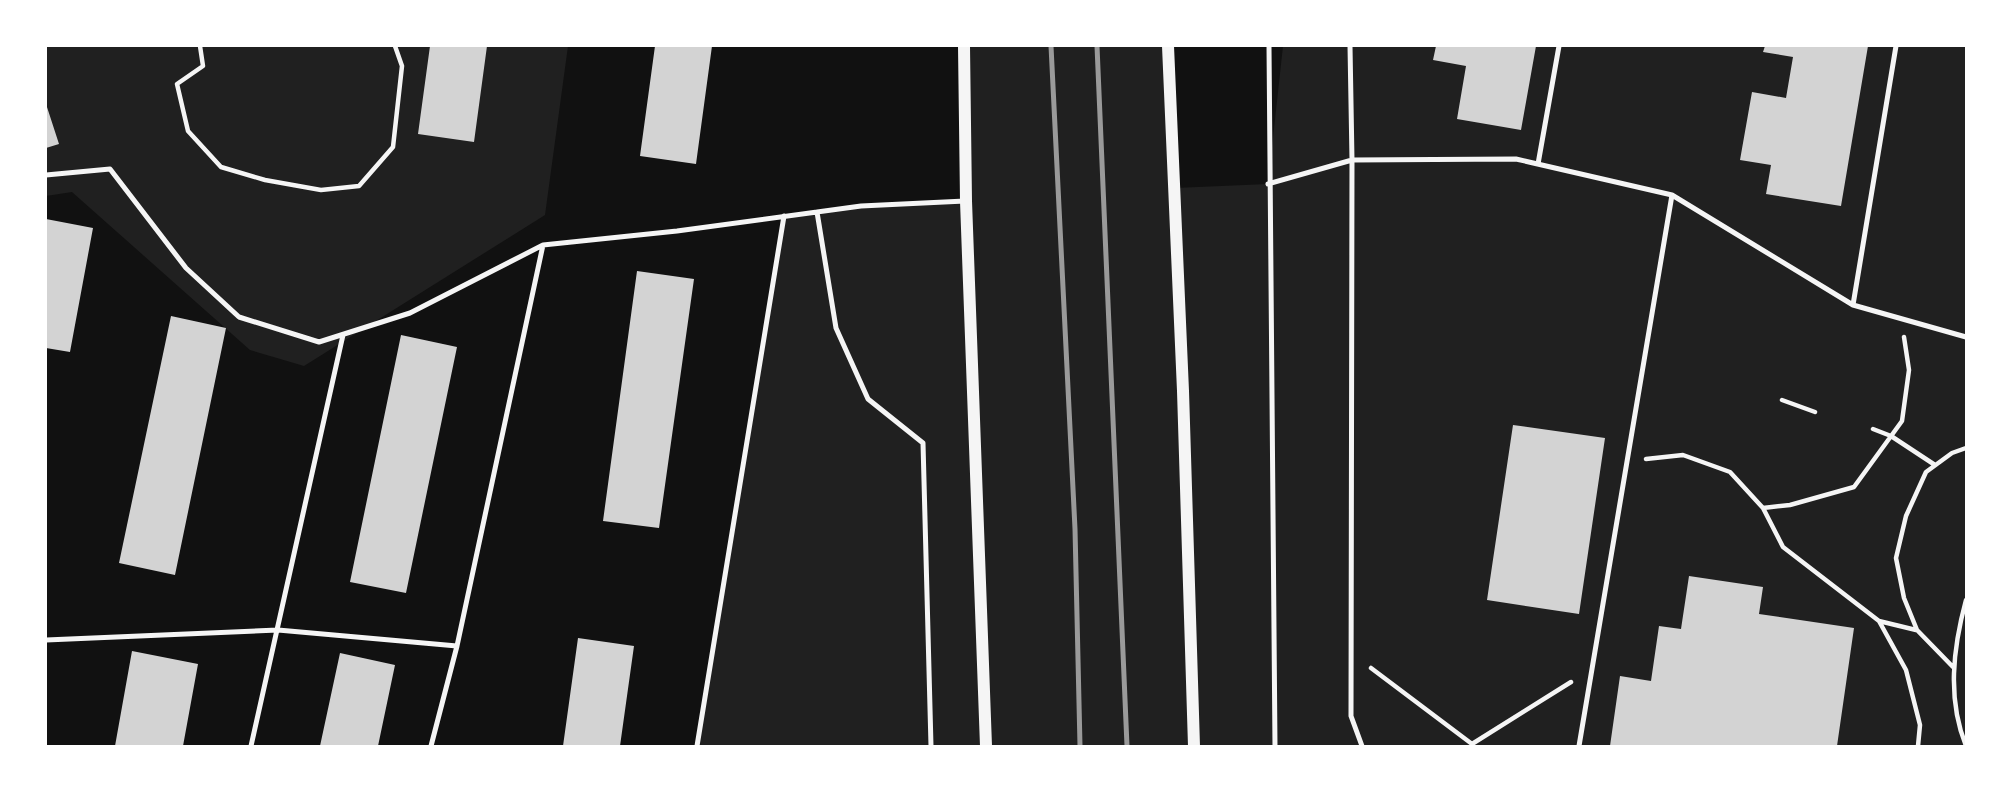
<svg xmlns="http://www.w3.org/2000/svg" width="2012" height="792" viewBox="0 0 2012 792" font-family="Overpass,sans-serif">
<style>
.green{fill:#202020}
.building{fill:#d3d3d3}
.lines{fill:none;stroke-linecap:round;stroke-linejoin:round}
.path{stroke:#f5f5f5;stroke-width:4.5}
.service{stroke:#f5f5f5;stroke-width:5}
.tertiary{stroke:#f5f5f5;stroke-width:12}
.rail{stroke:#9a9a9a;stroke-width:5}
</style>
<rect width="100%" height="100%" fill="#111"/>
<path class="green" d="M46 46H568L545 215 304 366 250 350 72 192 46 196Z
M961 46H1168L1175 188 1268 184 1283 46H1966V746H697L784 216 861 206 966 201Z"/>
<path class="building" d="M430 46H487L474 142 418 134Z
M655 46H712L696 164 640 156Z
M1436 46H1536L1521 130 1457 119 1466 66 1433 60Z
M1765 46H1868L1841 206 1766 194 1771 165 1740 160 1752 92 1786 98 1793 57 1763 52Z
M46 104 59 144 46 148Z
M46 219 93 228 70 352 46 348Z
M637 271 694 279 659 528 603 521Z
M171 316 226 328 175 575 119 563Z
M401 335 457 347 406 593 350 582Z
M1513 425 1605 438 1579 614 1487 600Z
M1689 576 1763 587 1759 614 1854 628 1837 746H1610L1620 676 1651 681 1659 626 1681 629Z
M578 638 634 646 620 746H563Z
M132 651 198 664 183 746H115Z
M340 653 395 665 378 746H320Z"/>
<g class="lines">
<path class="path" d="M200 46 203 66 177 84 188 131 221 167 265 180 321 190 359 186 393 147 402 66 395 46
M1782 400 1815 412
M1873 429 1891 436 1935 465
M1646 459 1683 455 1730 472 1763 508 1790 505 1854 487 1902 421 1909 370 1904 337
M1763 508 1783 547 1879 621 1906 670 1920 725 1918 746
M1879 621 1916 630
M1953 667 1917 630 1904 598 1896 558 1906 516 1926 472 1952 453 1966 448
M1371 668 1472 744 1571 682
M1966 746C1947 699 1953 648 1966 600"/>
<path class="service" d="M1269 46 1275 746
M1350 46 1352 160 1351 716 1362 746
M1538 164 1559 46
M46 175 110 169 186 268 239 317 319 342 410 313 543 245 677 231 861 206 965 201
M1268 184 1352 160 1516 159 1672 195 1853 305 1966 337
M817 212 836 328 868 399 923 443 931 746
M1853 305 1896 46
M46 640 278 630 457 646
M251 746 343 335
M431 746 457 646 543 245
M697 746 784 216
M1579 746 1672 195"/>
<path class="tertiary" d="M964 46 966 201 986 746
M1168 46 1183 391 1194 746"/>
<path class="rail" d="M1051 46 1075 529 1080 746
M1097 46 1127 746"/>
</g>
<rect width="2012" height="792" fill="none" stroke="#ffffff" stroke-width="94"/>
</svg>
